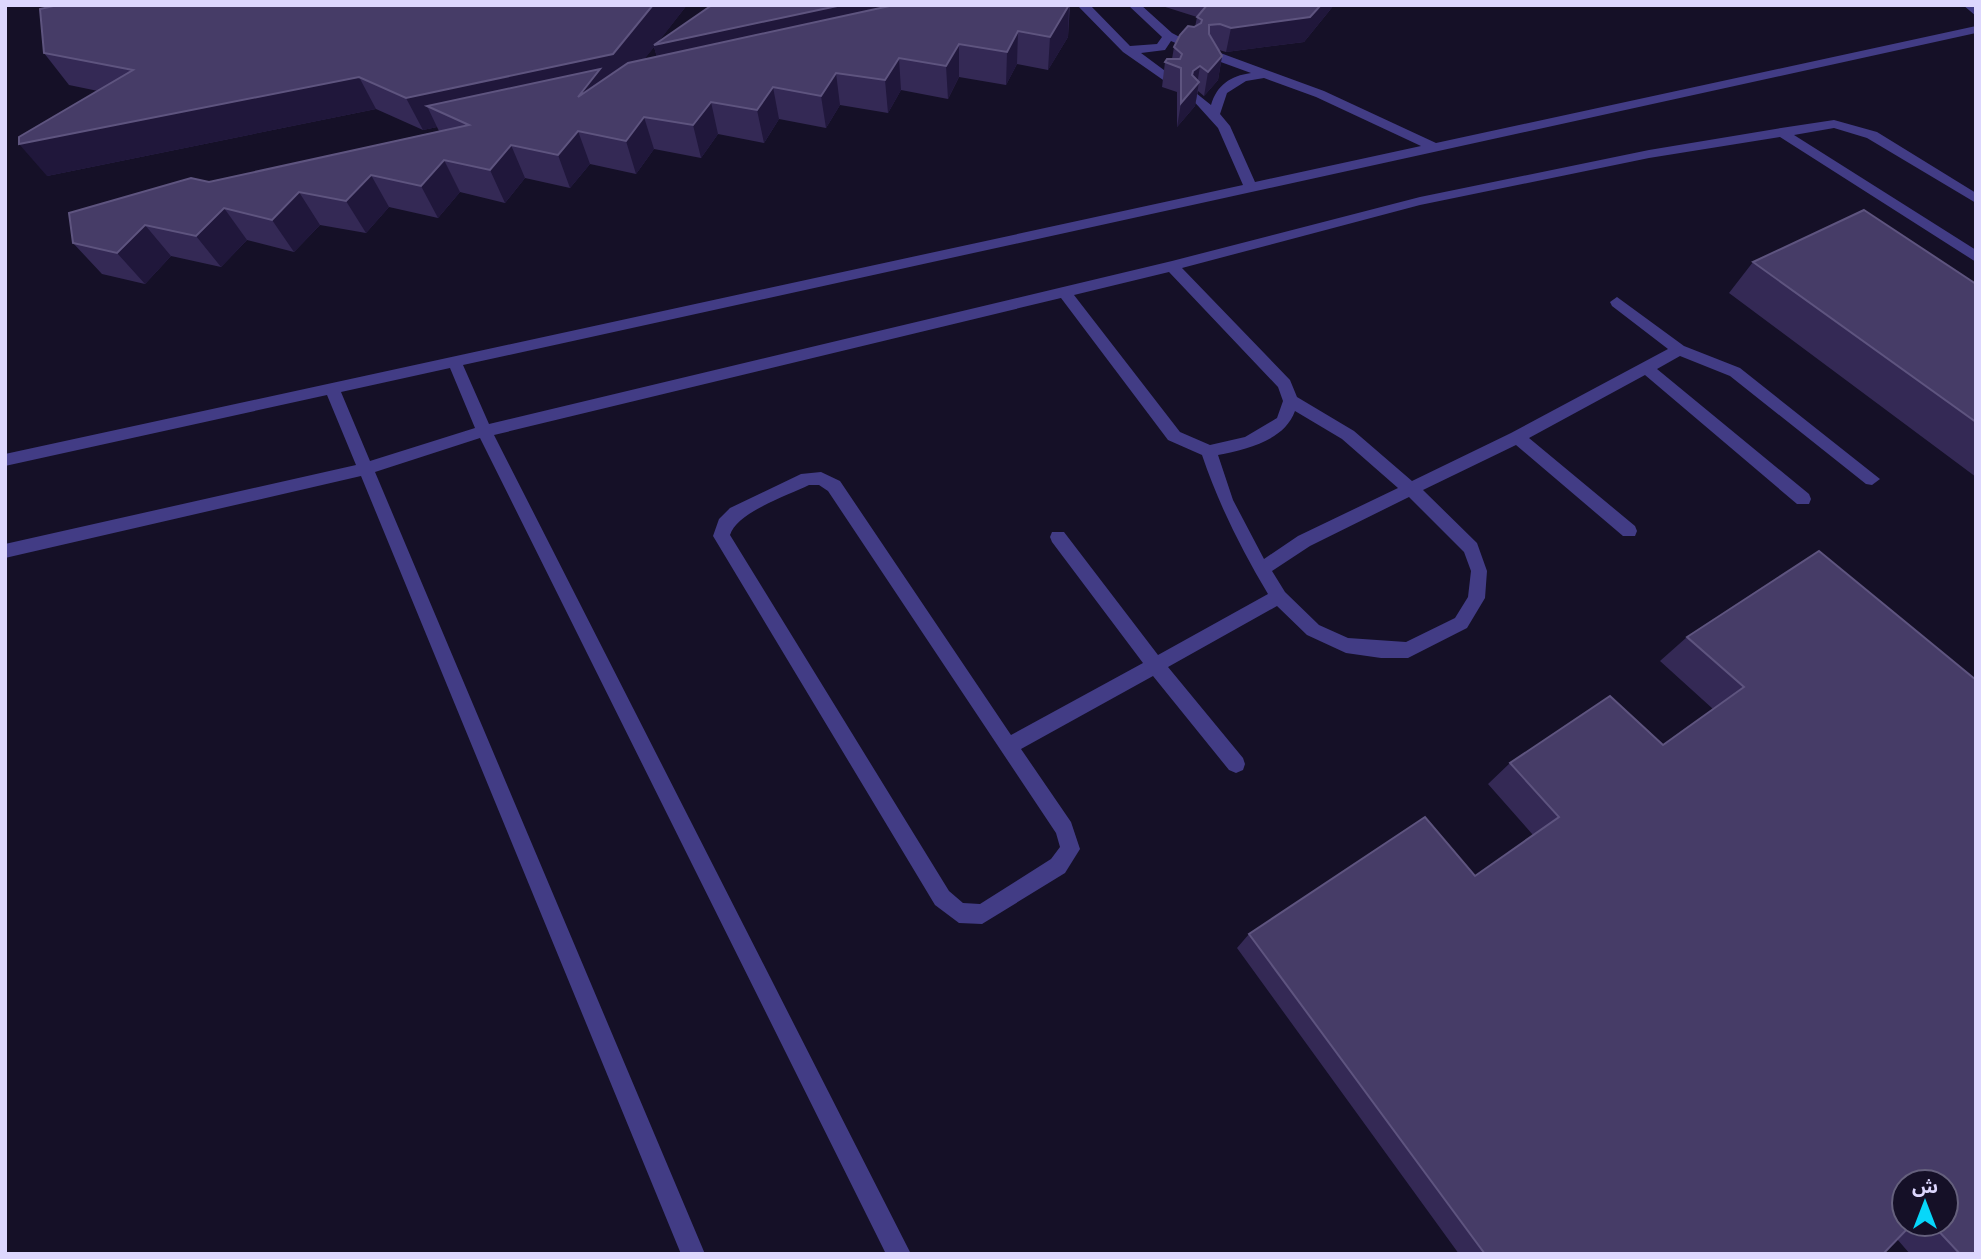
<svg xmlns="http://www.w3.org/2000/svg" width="1981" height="1259" viewBox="0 0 1981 1259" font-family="'Open Sans','Noto Sans Arabic',sans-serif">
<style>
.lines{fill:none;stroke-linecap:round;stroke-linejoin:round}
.minor{fill:#423c85;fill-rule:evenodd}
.wall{fill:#342955;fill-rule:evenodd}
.shaded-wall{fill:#20173b}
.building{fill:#463c67;stroke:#5e547f;stroke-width:2}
</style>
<rect width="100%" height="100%" fill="#151027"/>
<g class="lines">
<path class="minor" d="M1077 5H1090L1130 46 1157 44 1162 37 1128 5H1141L1172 33 1195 45 1189 49 1171 41 1165 50 1141 53 1176 79 1174 82H1166L1123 52Z
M1963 5H1975L1976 16Z
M1976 26V33L463 365 489 424 1172 261 1420 197 1649 150 1781 128 1834 120 1877 132 1976 193V203L1867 138 1834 128 1794 135 1976 250V262L1780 137 1649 158 1420 205 1182 268 1290 380 1297 397 1354 431 1412 481 1511 433 1668 349 1612 306 1610 302 1617 297 1684 346 1740 368 1880 479 1872 485 1866 484 1730 376 1680 356 1657 369 1809 494 1811 499 1809 504H1797L1645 375 1529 438 1635 526 1637 531 1635 536H1623L1516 445 1423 490 1477 543 1487 571 1485 598 1467 628 1408 658H1381L1346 653 1307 635 1277 606 1168 667 1243 758 1245 764 1243 770 1236 773 1229 770 1153 676 1021 749 1071 822 1080 849 1065 873 982 924 959 923 935 905 713 536 719 519 730 508 801 474 821 472 840 481 1011 735 1143 663 1052 542 1050 537 1052 532H1064L1158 655 1268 594C1241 549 1219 505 1202 455L1168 440 1061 298 494 435 911 1254H886L480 438 375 472 705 1254H681L361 476 5 558V544L356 465 327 395 5 466V454L1243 185 1218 128 1190 97 1196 93 1211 105C1217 85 1230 76 1251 73L1207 57V51H1215L1324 91 1436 143ZM1264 78 1316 97 1421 146 1255 182 1230 126 1220 114 1227 93 1246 81ZM1169 272 1278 387 1283 401 1277 418 1245 437 1210 445 1180 432 1074 295ZM450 368 475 428 370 461 341 392ZM1295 411 1342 439 1398 488 1298 536 1264 559 1233 500 1218 455C1247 449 1284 441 1295 411ZM809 485H819L828 491 1056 833 1060 847 1051 859 980 904 963 903 949 891 730 535C737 512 787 496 809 485ZM1409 497 1464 552 1471 571 1468 597 1455 618 1406 642 1348 638 1319 625 1285 592 1272 571 1310 546Z"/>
</g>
<path class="wall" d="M46 5H687L658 42 712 5H1070L1068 37 1048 70 1017 64 1006 85 959 77 948 99 901 90 888 113 840 105 826 128 779 119 764 143 718 134 701 158 654 149 636 174 590 164 570 188 525 178 505 203 460 192 438 218 389 207 366 233 320 225 294 252 247 240 221 267 171 256 145 284 102 274 73 243 209 182 439 131 437 127 423 130 376 109 47 176 98 91 69 85 44 53 47 7ZM654 47 657 57 644 59Z
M1159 5H1334L1304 42 1226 52 1219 50 1222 56 1218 80 1204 96 1198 91 1195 106 1177 127V92L1162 87 1165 62 1172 59 1174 47 1195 27 1197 17Z
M1753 262 1976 284V477L1729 293Z
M1819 551 1976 1254H1910L1897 1239 1883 1254H1459L1237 948 1249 934 1475 876 1533 835 1488 784 1510 763 1663 745 1713 709 1660 661 1687 637ZM1946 1182V1224H1904Z"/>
<path class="shaded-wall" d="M653 5H687L656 45 842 5H963L663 78 654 47 611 102 427 106 437 127 423 130 406 98Z
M1069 5 1068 37 1048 70 1050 37Z
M1321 5H1334L1304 42 1226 52 1231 28Z
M1018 31 1017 64 1006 85 1007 52Z
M959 44V77L948 99 946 66Z
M1222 56 1218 80 1204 96 1208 72Z
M899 58 901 90 888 113 885 80Z
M1200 66 1197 85 1199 82 1195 106 1177 127 1181 103 1193 71Z
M836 73 840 105 826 128 821 96Z
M359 77 376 109 47 176 19 144Z
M773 87 779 119 764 143 757 110Z
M711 102 718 134 701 158 693 125Z
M644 117 654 149 636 174 626 141Z
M578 131 590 164 570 188 558 155Z
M511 145 525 178 505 203 490 170Z
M444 160 460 192 438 218 421 186Z
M371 175 389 207 366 233 346 201Z
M299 192 320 225 294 252 272 220Z
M224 208 247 240 221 267 196 236Z
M145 225 171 256 145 284 117 253Z"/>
<path class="building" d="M58 5H653L613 54 406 98 359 77 19 144V137L133 70 44 53 40 9Z
M712 5H842L654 45Z
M894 5H1069L1050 37 1018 31 1007 52 959 44 946 66 899 58 885 80 836 73 821 96 773 87 757 110 711 102 693 125 644 117 626 141 578 131 558 155 511 145 490 170 444 160 421 186 371 175 346 201 299 192 272 220 224 208 196 236 145 225 117 253 73 243 69 213 191 178 209 182 469 125 427 106 600 69 578 97 628 63Z
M1207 5H1321L1310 17 1231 28 1220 24 1209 25V34L1222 56 1208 72 1200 66 1193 71 1192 75 1199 82 1181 103V68L1165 62 1167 59H1180L1182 54 1174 47 1180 35 1188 26 1194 27 1201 23 1202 20 1197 17Z
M1864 210 1976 284V422L1753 262Z
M1819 551 1976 680V1254H1960L1932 1224H1946V1182H1904V1224H1912L1883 1254H1485L1249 934 1425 817 1475 876 1559 817 1510 763 1610 696 1663 745 1744 687 1687 637Z"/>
<rect width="1981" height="1259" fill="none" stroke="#ddd7fe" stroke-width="14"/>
<g transform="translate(1925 1203)"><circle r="33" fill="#151027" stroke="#65607d" stroke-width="2"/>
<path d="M0-5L12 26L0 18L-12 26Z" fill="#07d7fa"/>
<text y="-10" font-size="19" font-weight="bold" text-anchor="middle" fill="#ddd7fe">ش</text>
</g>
</svg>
